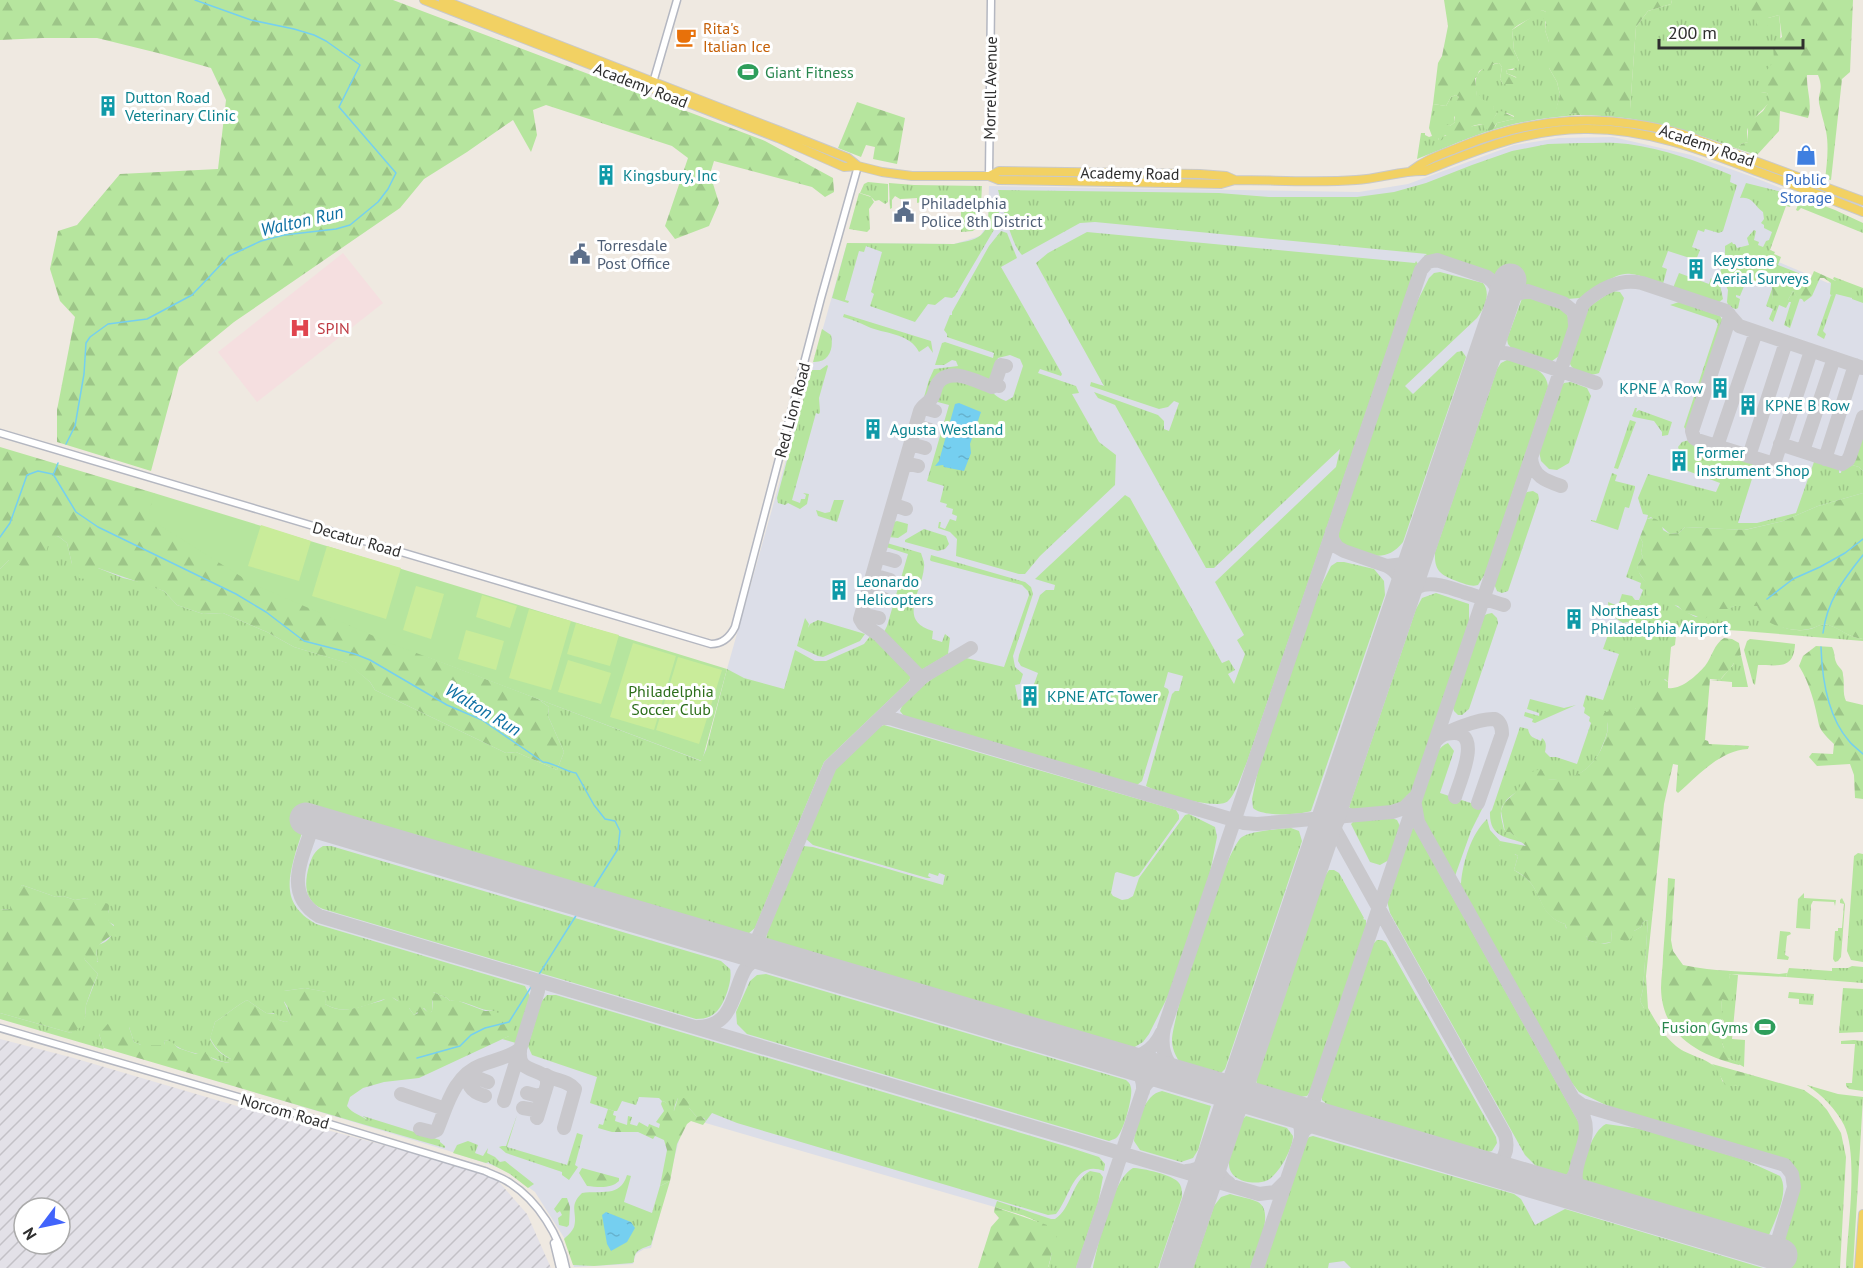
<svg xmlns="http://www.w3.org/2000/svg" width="1863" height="1268" viewBox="0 0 1863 1268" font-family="'PT Sans',sans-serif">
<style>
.industrial{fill:url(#industrial-furrows);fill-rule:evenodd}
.medical{fill:#f5dfe0}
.airport{fill:#dcdee8}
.grass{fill:url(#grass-tufts)}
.forest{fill:url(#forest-firs)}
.park{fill:#b6e59e}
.pitch{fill:#c9ec9a}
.water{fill:url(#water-ripples)}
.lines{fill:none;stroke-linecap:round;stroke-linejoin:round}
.stream{stroke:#75cff0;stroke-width:1.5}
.taxiway{stroke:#c9c8cc;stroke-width:14}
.runway{stroke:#c9c8cc;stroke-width:33}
.minor-casing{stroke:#b4b7c1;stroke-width:9}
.major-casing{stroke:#c9c9c9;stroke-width:10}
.minor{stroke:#fff;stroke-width:6}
.major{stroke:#f2d163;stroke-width:8}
.labels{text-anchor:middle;stroke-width:6;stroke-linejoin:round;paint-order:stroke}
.food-label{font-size:16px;fill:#c56008;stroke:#fff;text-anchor:start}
.leisure-label{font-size:16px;fill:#27864d;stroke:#fff;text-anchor:start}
.street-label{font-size:16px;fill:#2e2e2e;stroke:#fff}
.culture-label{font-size:16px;fill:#0d838f;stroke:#fff;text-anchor:start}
.shop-label{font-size:16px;fill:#366cbe;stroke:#fff}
.service-label{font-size:16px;fill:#4e5e75;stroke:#fff;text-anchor:start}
.health-label{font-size:16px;fill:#be3a42;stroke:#fff;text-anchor:start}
.park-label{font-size:16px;fill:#2c6e1b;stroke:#fff}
.water-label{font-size:18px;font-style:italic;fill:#0d6fa3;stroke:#fff}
</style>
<defs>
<pattern id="industrial-furrows" width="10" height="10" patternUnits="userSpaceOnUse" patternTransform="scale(1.5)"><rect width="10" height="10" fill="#e3e1e8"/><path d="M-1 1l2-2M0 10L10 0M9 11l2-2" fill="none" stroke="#c3c1c7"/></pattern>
<pattern id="grass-tufts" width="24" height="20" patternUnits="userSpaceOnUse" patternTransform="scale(1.5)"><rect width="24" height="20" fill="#b6e59e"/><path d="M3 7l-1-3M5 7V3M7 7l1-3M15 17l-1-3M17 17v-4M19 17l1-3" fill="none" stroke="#9dc588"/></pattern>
<pattern id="forest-firs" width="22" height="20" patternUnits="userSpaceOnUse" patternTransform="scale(1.5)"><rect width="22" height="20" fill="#b6e59e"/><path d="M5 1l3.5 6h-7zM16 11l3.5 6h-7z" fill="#9dc588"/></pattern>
<pattern id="water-ripples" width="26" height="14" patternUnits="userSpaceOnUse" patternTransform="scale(1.5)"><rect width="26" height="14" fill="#75cff0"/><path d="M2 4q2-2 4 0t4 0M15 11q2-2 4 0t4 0" fill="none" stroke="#66b2ce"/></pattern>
</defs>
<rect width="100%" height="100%" fill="#efe9e1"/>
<path class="industrial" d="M0 1039 70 1057 237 1106 492 1174 527 1214 551 1268H0ZM24 1208H60V1244H24Z"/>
<path class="medical" d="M343 253 383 303 257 402 218 352Z"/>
<path class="airport" d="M1613 137 1691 155 1753 177 1788 191 1767 257 1828 283 1837 280 1863 290V634L1670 621 1639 1066 1818 1108 1837 1268H1050L1046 1222 685 1117 651 1248 644 1249 636 1254 633 1264 574 1267 568 1244 535 1192 503 1169 446 1150 0 1015V517L253 584 706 750 727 669 847 243 954 244 980 236 988 223 989 186 1359 192 1408 184 1514 145 1559 138Z"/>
<path class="grass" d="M1672 0H1739V14L1768 18 1779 15C1781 31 1782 47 1774 62 1765 76 1764 73 1761 92L1767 93 1771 100C1764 110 1748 121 1747 132 1747 135 1748 138 1748 142L1741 144 1738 149C1682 128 1641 116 1580 115L1582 112 1630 109 1636 27 1648 11 1671 4Z
M1542 10 1546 12 1545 30 1549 42V68L1557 82 1560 95 1555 115 1576 113 1577 115C1553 117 1529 120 1506 126 1476 134 1447 147 1417 159L1421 133H1425V135L1429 137 1432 136 1429 128 1433 104 1446 106 1451 97 1456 95 1459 97 1453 109 1455 122 1450 126 1445 125 1438 140C1451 131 1467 127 1483 124L1488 128 1495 127 1497 123 1514 119V116L1507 113H1497L1493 120 1492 113 1494 107 1482 100 1480 96 1477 97C1473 75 1477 68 1499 63L1502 67 1500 79 1503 84H1518L1516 77 1506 73 1507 70H1513L1519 61 1514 50 1512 30Z
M1581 143C1596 143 1612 142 1628 144 1664 149 1697 161 1731 175L1730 182 1737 185 1723 231 1719 233 1705 229 1704 232 1698 230 1692 247 1700 250 1696 260 1668 251 1662 267 1667 269 1663 284C1653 281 1641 275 1631 274 1616 271 1593 290 1580 298L1567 299 1441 256H1436L1426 258 1424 256 1427 254 1095 222 1080 223 1022 255C1012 246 1002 204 998 190L1219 193 1269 197H1357L1394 192 1426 183 1472 165 1512 151 1548 144Z
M868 182 888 184V202L885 204 879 200 875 201 870 196 860 193 864 184Z
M889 183 914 185 982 186 980 223 973 231 961 232V208L957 204 954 203 953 199 925 198V201L917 203V198L900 199 895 196 892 200V208L890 209Z
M1746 183 1794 195 1790 207 1786 206 1770 250 1775 252 1774 254 1781 257 1778 265 1766 259 1756 262 1755 266 1761 272 1771 273V280L1762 277 1760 281 1757 280V282L1747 279 1740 296 1736 295V297L1740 299 1738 308 1736 309 1729 307 1727 302 1728 290 1720 273 1725 254V246L1732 242 1733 244H1735L1737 248 1749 245 1747 238 1754 230 1756 231 1754 240 1759 242 1758 245 1763 247 1766 241 1769 240 1772 232 1764 228V225L1761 223 1764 219 1763 212C1754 206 1753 196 1740 198Z
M859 193 871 197 874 202 869 209 870 229 867 232 849 229Z
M995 197 1000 217 998 223 955 296 952 298 945 297 935 305 928 304 915 322 870 306 874 294 871 292 882 252 866 246 864 252 859 251 845 300 849 301 848 303 832 298 847 243 954 244C962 242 974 241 981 235 994 224 983 206 995 197Z
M1801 197 1835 210 1863 223V233L1801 208 1798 211 1796 210Z
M1001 231 1007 233 1017 258 1001 267 1062 374 1061 376 1040 369 1038 373 1076 386 1079 393 1072 394 1099 442 1116 455 1115 485 1040 556 1025 574H1019L956 556 957 539 950 532 938 528 939 522H941L940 527 945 529 950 519 956 521 957 516 952 514 953 509 946 507 947 504 940 502 944 486 927 481 949 405 934 401C941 379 946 375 968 382 974 384 981 385 986 388 995 393 995 397 1006 401L1013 397 1023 366 1020 359 1010 355 998 358 989 383C960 373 940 360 929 399L924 397 929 380 934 369 958 366 956 361 952 360 944 365H935L942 343 945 342 993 358 994 353 947 337V334L944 330 950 315H952V312L989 246Z
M1087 232 1394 261 1415 263 1416 261 1418 264 1414 271 1247 762C1242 773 1236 794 1228 801 1219 811 1157 793 1146 786L1172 694 1175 691H1179L1183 676 1168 672 1164 687 1168 689 1169 692 1142 781 1137 785 904 716 900 711C906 692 949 668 966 658L1004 667 1029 595 1028 591 1022 585 931 561 930 560 931 555 1025 582 1031 587 1033 594 1013 656 1015 667 1023 674 1020 684 1015 685 1018 700 1021 699 1024 706 1028 707 1032 702 1031 693 1038 673 1021 666 1018 661 1019 655 1040 595 1046 590H1054L1055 585 1035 579 1125 495 1130 498 1222 663 1229 660 1235 670 1228 674 1234 684 1245 654 1237 640 1244 635 1215 582 1336 467 1340 449 1214 568H1206L1115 405 1098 398 1094 392 1158 415 1164 421V429L1169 431 1179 403 1174 401 1168 407 1159 409 1090 386 1091 382 1104 386 1036 263 1048 253Z
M1440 272 1483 283C1491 293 1485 308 1477 318L1405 386 1413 394 1457 352 1462 351 1466 357 1403 542C1385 565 1365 554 1342 545L1338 541 1337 533 1411 314 1429 278 1434 273Z
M1679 273 1709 284 1711 278 1715 284 1718 283 1720 285 1723 299 1718 303 1673 288Z
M1834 277 1863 288V303L1852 299V298L1836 294 1823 331 1826 334 1824 339 1817 335 1831 295 1832 296 1836 281 1833 279Z
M1772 289 1773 299 1788 300 1793 291 1797 297 1800 298 1790 328 1784 325 1791 302H1789L1786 308 1779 305 1773 322 1769 319 1773 309 1766 306Z
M1612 291 1620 292 1624 298 1599 373C1589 377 1575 374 1570 364V359L1587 308Z
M1523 296 1559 308 1567 314 1570 324 1559 356 1552 361H1546L1513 350 1508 344 1507 339Z
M1679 302 1720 316 1724 323 1689 428 1686 430 1684 427 1718 324 1715 320 1670 305Z
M844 314 931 341 933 353 928 346 919 352C910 334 888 334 871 328 862 324 854 320 843 317Z
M822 329 831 335C834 349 829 363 813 362Z
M1507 360C1523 363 1547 368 1548 387L1485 574 1478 585C1471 587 1466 584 1459 582 1441 575 1434 572 1435 552L1497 369 1501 363Z
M827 365 828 366 819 398 820 412 819 414 816 413 792 500 800 503 801 499H805L806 495 803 493 809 494 807 504 800 509 788 503 785 505 778 503 777 498 811 370H820Z
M1571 382 1587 388 1591 396 1569 463 1557 470 1549 469 1541 461 1539 451 1560 387 1564 383Z
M1635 408H1637L1636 412 1639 410 1672 422 1668 435 1662 436V432L1654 421 1634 417 1632 416Z
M1630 420 1636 422 1618 469 1614 468Z
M1689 440 1757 463 1738 523H1757L1796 513 1815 459 1839 467V473H1841L1842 467 1851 462 1852 465 1859 467 1863 471V493L1818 506 1783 521 1744 530 1685 527 1679 533 1670 534 1651 517 1647 519 1648 515 1643 514 1638 498 1648 474 1716 492 1720 483 1680 468 1684 457 1678 455H1682V451L1679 450 1678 447 1682 442Z
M1612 473 1617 475 1615 481 1635 486V488L1629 508 1625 507 1618 530 1591 521V520L1596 521Z
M1533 491 1538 494 1539 499 1508 591 1502 593 1497 591 1494 584 1524 495 1527 492Z
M834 500H844L837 522 818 516 816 510 825 513 830 512Z
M897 521 908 524 907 532 898 538 889 537 888 535 891 523Z
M924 529 946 536 949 544 945 549 938 551 905 542V540Z
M58 536 67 543 72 564 98 568 123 578 144 583 164 591 177 605 203 614 223 613 267 632 294 647 348 663 370 682 375 690 506 753 516 752 557 770 564 752 548 716 549 707 538 699 701 761 706 750 727 669 744 678 784 689 795 650 815 661H826L864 644 871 635 877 638 909 672 911 676 909 681 824 762 755 928 749 933 740 932 310 806C306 821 301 836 296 851 287 883 283 905 316 924L525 986 530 996 516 1043 502 1039 509 1036 494 1011C479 1011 464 999 450 1001L447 998 433 992 432 1011 429 1014 424 1008 414 1015 409 1008 392 997C370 1002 347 1018 325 1004L326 992 305 988 284 991V1002L291 1016 289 1021 285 1022 279 1020 274 1013H266L247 1000C236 1006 226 1015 215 1022L210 1039C215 1049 221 1055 231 1059L230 1063C220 1062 215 1058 206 1056 197 1053 186 1052 178 1047 173 1044 172 1042 165 1040L164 1045H141L134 1042 129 1027 99 1034 104 1048 103 1049 0 1019V1013L71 1033 85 1018 86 1005 98 974 85 960 83 955 84 953 98 962C93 937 101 950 111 936 113 933 113 929 114 925L109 922 107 917 109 910 96 905 87 898 75 900 63 896 56 897 22 885 16 895 10 909 0 910V569L9 560Z
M1640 537 1643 543 1641 553 1643 557C1641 561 1637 564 1638 569 1641 585 1682 611 1696 617L1715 609H1728L1734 606H1757C1768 623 1788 634 1810 629 1817 627 1820 623 1828 625 1841 628 1847 637 1863 639V641L1743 631 1627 624 1629 621H1635L1641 603 1639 600 1643 590 1640 588 1641 583 1626 577Z
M887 543 921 553C922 557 925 562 924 567 923 590 896 621 933 631L932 639 942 642 945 634 950 638 948 654 918 672 883 634 887 626 908 554 886 547Z
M1344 562 1374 569 1384 581 1385 595 1311 811C1298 815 1263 817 1253 808L1252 799 1259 765 1314 600 1331 566 1337 562Z
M1436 593 1469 604V621L1412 791 1410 795 1406 796 1407 798C1395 809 1367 811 1351 809L1349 807 1416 609 1422 598Z
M1492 613 1497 618 1498 623 1469 709 1462 715H1458L1454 711 1452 705 1482 617 1487 614Z
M805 618 809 624 808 628 810 624 818 620 865 634 860 641 823 657 818 656 797 646Z
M1612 629 1676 635 1675 645 1671 647 1668 682 1665 679 1635 709 1624 711 1607 722C1609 732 1605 739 1601 749 1595 764 1580 777 1563 780 1557 781 1551 778 1545 780 1531 784 1503 795 1501 811 1500 817 1503 824 1504 830L1510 832 1524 843C1506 837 1489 837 1490 812L1492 810 1520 727 1528 729C1530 738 1533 737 1541 741L1542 738C1547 742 1546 747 1545 752L1550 757H1556L1577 764 1591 723 1589 721 1590 717 1584 713 1585 708 1583 706 1586 695 1603 700 1619 654 1603 649 1609 632Z
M1750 639 1795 644C1794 670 1778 665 1758 665L1755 685 1753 683 1744 650 1747 641Z
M1741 655 1748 687H1732V682L1710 680 1721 679 1733 665 1735 658Z
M1530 699 1564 708 1576 705 1535 723 1532 722 1533 719 1524 716 1525 712 1539 716V713L1527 709Z
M884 725 1176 810 1179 815V819L1139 875 1134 877 1117 872 1115 873 1111 893 1113 896 1122 900 1128 899 1133 896 1139 878 1185 815 1189 814 1215 827 1217 837 1210 873 1169 994 1149 1034 1143 1042 1133 1048 766 940 767 933 803 846 813 847 943 885 945 875 939 873 938 876 929 873 928 876 931 878H927L813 845 806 839 834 771 879 727Z
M1448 743 1454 751 1440 793 1483 807 1471 831 1455 876C1443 856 1419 825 1421 800 1423 790 1428 779 1431 769 1435 758 1437 747 1448 743Z
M1392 818 1397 820 1400 826 1389 860 1380 865 1370 862 1351 824 1354 821Z
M1487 819 1490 830 1500 841 1499 845 1518 856 1514 870C1518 873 1523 875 1526 878 1543 893 1539 916 1565 924L1566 928 1586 936 1588 940C1595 942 1603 946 1611 942L1612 930 1634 931 1641 927 1643 922 1648 920 1643 989 1640 1001 1644 1008H1648C1656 1022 1664 1036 1676 1046 1688 1056 1708 1058 1717 1069 1720 1072 1721 1079 1723 1082L1736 1086 1748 1074 1804 1090 1818 1100 1827 1110 1841 1133 1846 1157 1840 1268H1776L1799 1185 1796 1171 1786 1161 1616 1110 1579 1092 1562 1070 1459 884 1461 883C1463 862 1471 834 1487 819Z
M1291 828 1299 831 1302 841 1225 1069 1221 1073H1218L1179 1061C1175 1055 1172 1048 1172 1040 1172 1016 1226 847 1242 837 1250 831 1280 829 1291 828Z
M1414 828 1578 1121 1581 1128 1580 1134 1568 1174 1565 1175 1536 1166 1525 1155 1390 913 1387 901 1411 829Z
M323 846H331L721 961 730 969C733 980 724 1006 715 1013 709 1018 703 1019 696 1019L323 909C304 901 304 884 309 866 312 857 314 851 323 846Z
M1858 853 1863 854V962L1851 960 1847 951 1854 856Z
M1329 870H1334L1339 873 1364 918 1363 919 1366 920V926L1311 1090 1307 1096 1299 1097 1257 1085 1256 1079 1325 876Z
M1804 893V898L1836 900 1835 906 1834 902 1813 901 1811 905 1810 929 1796 928 1798 899Z
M1842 898 1845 904 1841 957 1838 961 1835 962 1833 959 1835 931H1838V928H1842L1844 904 1840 903V900Z
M1780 931 1790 932 1791 934 1787 936 1785 955 1789 957 1788 960 1777 959Z
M1377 940H1382L1386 942 1496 1137 1497 1143 1492 1151 1488 1152 1328 1105 1322 1100V1091L1371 946Z
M1852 966 1863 967V983L1786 977 1789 968 1832 971V968H1848Z
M766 974 1126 1080C1129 1083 1130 1083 1131 1088 1133 1097 1124 1129 1118 1136 1115 1140 1113 1139 1109 1141L747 1034 737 1024 736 1012 750 981 757 975Z
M1731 974 1738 975 1732 1039 1745 1040 1744 1067 1728 1058 1722 1043 1724 1021 1721 1018 1722 998 1731 988 1729 975Z
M1843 988 1863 989V1032L1839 1033Z
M1789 992 1814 994 1813 1005 1799 1004V999L1788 998Z
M547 995H556L1065 1146 1099 1157 1105 1164 1104 1171C1076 1160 1071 1192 1059 1210L1056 1214 1048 1215 737 1123 712 1113 706 1121 704 1118 697 1117 689 1108V1103L678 1098 675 1105 674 1111 671 1110 665 1102 662 1101 659 1098 639 1097 636 1105 622 1101 617 1111H614L590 1103 597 1077 532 1055 528 1046 541 1002Z
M1854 1040 1863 1041V1091L1849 1089 1846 1086V1083H1852L1855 1044H1841V1041Z
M1807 1085 1838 1094 1863 1097 1853 1268H1846C1847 1232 1859 1156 1844 1125 1836 1109 1822 1095 1807 1085Z
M1162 1091 1211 1106 1198 1150 1193 1158 1181 1162 1140 1150 1134 1141C1136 1125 1144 1094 1162 1091Z
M517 1115 507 1147 567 1165 577 1133 583 1135 575 1165 578 1167 569 1180 562 1175V1172L506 1153 499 1147 502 1146H506Z
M363 1116 440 1140V1142L445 1146V1148L369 1126V1121Z
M1246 1116 1287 1128 1293 1136C1293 1148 1279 1174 1268 1180 1255 1186 1230 1182 1229 1165 1228 1154 1239 1131 1243 1119Z
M1606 1124 1642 1129 1745 1160 1780 1176C1790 1191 1775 1220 1769 1235L1582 1180 1580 1176C1584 1161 1592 1131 1606 1124Z
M1313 1136 1514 1194 1521 1199 1535 1225 1565 1209 1763 1268H1351L1344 1261 1329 1263 1328 1268H1262L1303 1146 1309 1137Z
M468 1141 478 1145 475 1153 483 1156 488 1148 487 1153 495 1157 500 1162 505 1161 534 1184 528 1188 510 1174 489 1163V1162L486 1163 453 1153 457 1145Z
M1133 1168C1142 1168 1174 1175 1179 1183 1182 1187 1182 1192 1182 1197L1158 1268H1093C1098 1245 1112 1179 1133 1168Z
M1090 1171 1100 1173 1103 1177 1098 1203 1076 1268H1048C1064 1221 1030 1218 995 1207L997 1201 1051 1219H1055C1072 1208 1071 1182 1090 1171Z
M627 1175 631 1176 624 1202 652 1213 660 1186 670 1181 651 1245C642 1249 634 1249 634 1262L632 1263 594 1266 573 1265 564 1239C567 1236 572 1232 574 1227 578 1213 568 1206 582 1193 601 1190 620 1198 627 1175Z
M1230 1194C1239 1197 1250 1198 1258 1202 1276 1212 1255 1253 1250 1268H1193L1214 1206 1221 1197Z"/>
<path class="forest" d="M0 0H393L765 141 833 178 834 192 825 197 812 187 714 161 710 174 719 203 709 226 675 239 665 226 688 158 672 146 546 105 533 110 537 135 531 152 513 120 467 152 424 179 400 208 234 322 179 367 151 471 57 442V410L75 317 60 301 50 269 58 231 77 225 120 174 218 169 226 100 211 68 158 53 97 38H43L0 40Z
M1444 0H1672L1671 4 1648 11 1636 27 1630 109 1627 112H1583L1580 115H1577L1576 113 1554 116 1560 95 1557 82 1549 68V42L1545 30 1546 22 1543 18 1546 12 1542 10C1534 19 1521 21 1512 30L1514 50 1519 61V67L1507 70 1506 73 1519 79 1518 84H1503L1500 79 1502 67 1499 63 1493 64 1491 70 1487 72 1483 69 1479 71 1477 77 1475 78 1477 96H1481C1483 101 1487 103 1492 103L1494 107 1493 119 1497 113 1501 111 1514 117V119L1497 123 1493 129 1489 131 1484 128 1483 124C1481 124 1474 125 1473 126 1463 131 1458 138 1445 135L1442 140 1438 141 1439 137 1435 132 1438 125 1437 121 1450 126 1455 122V117L1452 114 1453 109 1451 107 1453 101 1456 102 1459 97 1456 95 1451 97 1446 106 1433 104 1438 63 1442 56 1448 26Z
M1739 0H1853L1850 72 1842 79 1831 180 1825 179C1827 164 1829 146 1826 131 1824 122 1821 113 1819 103 1818 91 1824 90 1818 75H1807C1806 89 1813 104 1808 118L1780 111 1779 131 1757 155 1738 149 1741 144 1748 142V123L1763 111 1770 100 1767 93 1760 92 1763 75 1774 61 1773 44 1782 37 1779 15 1768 18V26L1760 30 1753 16 1746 22 1739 14Z
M857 102 905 118 897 164 873 159 875 147 866 145 861 157 838 148Z
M1763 259 1811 278 1814 271 1836 281C1837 287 1835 291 1832 296L1830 294 1831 283 1824 278H1820L1812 296 1804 302 1802 299 1797 298 1793 291 1788 300H1783L1781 303 1773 302 1772 287 1769 286 1771 273 1761 272 1755 270 1756 262Z
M1863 428V471L1859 467 1852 465 1851 462Z
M0 447 154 493 158 498 428 657 538 699 549 707 548 716 564 752 557 770 516 752 506 753 375 690 370 682 347 663 294 647 267 632 223 613 203 614 177 605 164 591 98 568 91 580 79 578 72 564 67 543 58 536 49 542 44 560 25 568 9 560 0 569Z
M1863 493V639C1847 637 1840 628 1828 625 1820 623 1816 628 1809 629 1796 632 1774 628 1764 618 1761 615 1759 609 1757 606H1734L1729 609H1716L1705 619 1684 612 1678 606 1650 599 1646 593V583L1638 571V565L1643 557 1641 553 1643 543 1640 537 1647 519C1655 516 1662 521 1663 530L1670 534 1679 533 1685 527 1745 530 1783 521 1818 506Z
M1724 638 1732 639 1739 643 1741 655C1734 659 1735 663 1730 669 1727 673 1724 674 1721 679H1710L1705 740 1708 741 1709 744 1749 746 1748 749C1719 751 1699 775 1678 793L1676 791 1678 765 1673 764 1664 804 1646 976 1648 1008H1644L1640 1001 1643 989 1648 920 1643 922 1641 927 1634 931 1632 938 1627 941 1621 940 1616 936V931L1612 930 1611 942 1600 944 1588 940 1586 936 1580 938 1575 932H1568L1565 924C1538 916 1543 893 1526 878 1523 875 1518 872 1514 870L1518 856 1515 854H1508L1498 844 1500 841 1526 846 1510 832H1505L1501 811 1504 803 1517 791 1528 773 1541 769 1547 779C1574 782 1593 769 1603 745 1606 737 1609 731 1607 722H1604L1602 718 1604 713 1617 708 1624 710 1627 707 1631 709H1635L1652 679C1658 678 1663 678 1668 682V688C1681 690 1696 676 1705 666 1712 657 1714 644 1724 638Z
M1816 646 1832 647C1835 652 1834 657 1836 662 1838 668 1843 668 1843 675 1845 685 1842 692 1846 701L1863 705V799L1855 798 1854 775 1850 764 1817 766 1809 757 1812 753 1833 754 1834 744C1829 739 1821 732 1819 725 1815 704 1810 684 1799 666L1803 656Z
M1668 878 1675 879 1671 940 1673 951 1683 965C1715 972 1747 971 1779 974L1787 973 1786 977 1731 974 1729 975 1734 996 1732 1000 1728 1001 1722 999C1721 1012 1723 1022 1723 1035L1725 1038 1722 1043 1724 1048 1729 1051 1728 1058 1740 1064 1739 1065C1699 1055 1662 1036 1661 988 1661 978 1663 967 1663 956 1665 930 1667 904 1668 878Z
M22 885 56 897 63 896 75 900 87 898 92 900 96 905 101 902 109 904C109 923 104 918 120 931L121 934 117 937 111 936C98 945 94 946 98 961L93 963 84 954 85 960 98 974 92 988 86 1005 85 1018 81 1027 71 1033 0 1013V910L10 909V901Z
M305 988 327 992 325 1004C344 1016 362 1005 381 1001L385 999 386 993H390C394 1002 401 1002 410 1002L409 1008 414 1015 418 1013 417 1008 419 1005 429 1013 432 1011 433 1002 430 994 433 992 447 998 450 1001 456 1000 485 1011H494L513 1020C515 1027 514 1031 509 1036L419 1078 384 1082 363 1088 350 1097 347 1106C353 1114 361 1115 369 1121V1126L104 1048 99 1034 112 1019 120 1016 129 1027 134 1042 141 1045H164L165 1040 172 1042 178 1048 196 1054 205 1051C208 1059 221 1062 229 1063L231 1059C221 1054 215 1048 210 1038L215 1022C226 1015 236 1006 247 1000L266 1013 277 1014 279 1020 285 1022 288 1021 291 1016 287 1006 280 995 284 991Z
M1712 1064 1748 1074 1745 1081 1736 1086 1725 1085 1717 1070Z
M678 1098H684L689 1103V1108L697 1117 701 1116 706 1121 703 1125 691 1121 687 1124 677 1144 670 1181 660 1186 667 1150 664 1140 655 1136 653 1139 638 1132H612L598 1128 599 1124 603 1125 608 1109 614 1111 613 1115 616 1116 615 1121 627 1125 628 1116 632 1117 630 1124 637 1126 639 1122 648 1127 649 1124 659 1128 660 1124 656 1122 664 1111 661 1104 662 1101 665 1102 674 1111Z
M582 1168 619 1178V1181C611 1189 598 1187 587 1186L579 1173Z
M562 1198H567L570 1207 569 1225 567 1227 559 1225 558 1218 562 1215 560 1211 557 1213 554 1209Z
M995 1207 1047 1225V1230L1052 1229 1055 1231 1057 1239C1052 1248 1051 1258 1048 1268H978L991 1227 999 1218 994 1212Z"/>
<path class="park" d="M154 493 727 669 702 761 390 643 253 584 148 518Z
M1622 594 1632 596 1635 600H1639C1643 606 1645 613 1641 619L1623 623C1615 618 1608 614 1608 602L1618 606Z"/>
<path class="pitch" d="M261 525 311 541 299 581 248 566Z
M327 546 401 568 386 619 312 596Z
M416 586 444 594 431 639 403 630Z
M482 595 517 606 510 628 476 617Z
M529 609 571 621 551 690 509 678Z
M576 623 619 635 610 666 567 654Z
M466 630 504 641 496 670 458 659Z
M633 643 676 656 654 730 610 717Z
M678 657 722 670 699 744 656 730Z
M568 660 611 673 601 704 558 692Z"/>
<path class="water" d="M959 403 981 412 970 444 971 453 964 471 944 467 943 465 935 466 939 461 955 404Z
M606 1212 631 1222 635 1228 627 1242 611 1251 607 1244 602 1215Z"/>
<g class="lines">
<path class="stream" d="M66 444 75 426 84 374 86 343 90 337 108 324 147 319 192 295 229 256 261 241 284 235 336 229 350 225 378 202 388 189 396 173 339 107 360 65 326 41 314 35 294 29 251 20 195 0
M54 473 58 463
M53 474 76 512 98 527 236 594 266 612 304 641 355 654 370 660 447 705 482 720 543 762C555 763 564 771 576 773L594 805 605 819 615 821 620 831 618 849 509 1022 485 1028 471 1035 460 1046 417 1058
M0 537 10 523 27 475 38 471 52 474
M1767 599 1793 579 1820 567 1845 553 1863 539
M1823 633C1827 601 1843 580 1863 555
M1821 647C1822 678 1828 717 1849 741 1853 746 1859 750 1863 754"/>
<path class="taxiway" d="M1729 314V320L1692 431 1694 438 1697 440 1774 464 1811 351
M994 386 1001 365 1006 366
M1474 386C1482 365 1485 349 1511 354L1596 383
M920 411C923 404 930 403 933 396 935 392 935 387 938 383 950 366 977 382 992 387L995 385 999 386
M915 429 920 427 930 430
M1780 444 1842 464 1848 460 1850 456 1863 417
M1717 446 1756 332
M910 448 914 445 925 448
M1803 451 1834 358
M1749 456 1786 342
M1531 457C1532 476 1546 481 1561 486
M1825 459 1855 365
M904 467 909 464 918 466
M892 508 897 506 906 509
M1332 531V539L1337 547 1344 551 1387 566 1404 564 1410 560 1418 549
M877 559 920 411 924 408 935 411
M895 561 881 557 877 559 860 619 863 624 879 635 917 674V680L915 685
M1387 566C1399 572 1402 582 1403 595
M872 579 876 576 890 580
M866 598 870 595 884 599
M1397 614C1414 578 1428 580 1463 592 1476 596 1490 601 1504 605
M869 627 866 620 867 617 870 616 879 618
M878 720 884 717 893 719 1244 823 1257 824 1392 812 1404 808 1414 798
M1446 734C1486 725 1460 780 1455 797
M1435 742C1443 731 1481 718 1495 719 1501 722 1502 728 1502 734L1478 803
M1337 789C1336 800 1336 813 1349 815
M1415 805 1418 822 1584 1118C1595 1148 1553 1180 1594 1200
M1328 817 1505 1135C1509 1149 1505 1165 1488 1167 1483 1168 1478 1166 1473 1165
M314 822C304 855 281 893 319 916L1259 1194 1275 1192 1285 1182
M1317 848 1327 830 1339 819
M735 947 750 945 758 938 830 766 924 676 971 648
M698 1027C745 1026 729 966 759 959 765 957 772 959 778 960
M520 1051C518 1073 537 1067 547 1078V1085L537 1118
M1116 1059C1138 1059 1153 1052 1162 1032
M1120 1061C1135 1067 1144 1073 1143 1091
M477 1067 474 1071 475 1077 488 1082
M472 1070C464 1084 471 1092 485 1096
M546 1075C555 1081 568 1080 575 1089L564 1128
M1187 1080C1167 1068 1159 1050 1164 1028L1421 270 1428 262 1437 260 1487 277 1492 281 1504 298 1528 291 1563 303 1574 312 1575 325
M527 1093 538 1096 545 1092
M401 1094 445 1109
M1575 1100 1582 1105 1785 1165 1792 1174 1794 1187 1774 1253
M504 1101 538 991 537 984 532 979
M1271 1106C1289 1112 1302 1114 1301 1136
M523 1108 535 1110 540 1106
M420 1129 432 1132 437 1130C447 1106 454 1075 481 1065 494 1060 510 1057 520 1049
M1303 1132C1312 1122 1320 1122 1333 1124
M1186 1171C1204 1170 1210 1159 1217 1145 1215 1160 1214 1173 1229 1183
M1550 1187C1563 1188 1571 1184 1576 1171
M1083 1268 1144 1087C1152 1075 1163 1075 1176 1077
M1257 1268 1583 304C1599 289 1620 278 1642 283L1726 311 1739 326 1863 368"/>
<path class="runway" d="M306 819 1781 1255
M1176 1268 1510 280"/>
<g class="minor-casing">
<path id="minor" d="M652 86 677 0
M989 176 991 0
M0 433 711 644C722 644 730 637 735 627L821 298 858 166
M0 1028 290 1112 485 1171C493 1175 503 1178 510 1183 538 1201 560 1236 566 1268
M554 1243 560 1268"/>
</g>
<g class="major-casing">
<path id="major" d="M424 0 778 138 844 167 858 166 882 172 912 176H989L999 180 1221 184 1235 180C1275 180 1316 183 1356 180 1380 179 1402 170 1425 171 1476 150 1528 129 1584 129 1645 128 1700 149 1756 171 1792 184 1827 198 1863 212
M443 0 780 131 848 158 858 166
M1411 171C1426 159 1443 154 1460 147 1535 116 1604 113 1682 134L1863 201
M989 176 999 171 1200 174 1226 176 1235 180
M1859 1268 1863 1214"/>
</g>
<use href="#minor" class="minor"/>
<use href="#major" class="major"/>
</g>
<defs>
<g id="cafe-bare" transform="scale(1.62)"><path d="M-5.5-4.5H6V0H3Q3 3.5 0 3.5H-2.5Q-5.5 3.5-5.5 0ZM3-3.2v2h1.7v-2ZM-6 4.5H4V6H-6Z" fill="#e8710a" stroke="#fff" stroke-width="2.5" paint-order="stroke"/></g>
<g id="stadium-bare" transform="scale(1.62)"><path d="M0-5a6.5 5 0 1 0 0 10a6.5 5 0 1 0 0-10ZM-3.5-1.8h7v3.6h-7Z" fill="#2e9e5b" stroke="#fff" stroke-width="2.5" paint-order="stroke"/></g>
<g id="building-bare" transform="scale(1.62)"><path d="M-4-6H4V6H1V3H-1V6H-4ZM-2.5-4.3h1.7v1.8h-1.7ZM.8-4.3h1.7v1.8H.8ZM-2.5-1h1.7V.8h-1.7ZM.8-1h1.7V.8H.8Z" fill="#0f9aa8" stroke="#fff" stroke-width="2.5" paint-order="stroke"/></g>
<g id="shop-bare" transform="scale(1.62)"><path d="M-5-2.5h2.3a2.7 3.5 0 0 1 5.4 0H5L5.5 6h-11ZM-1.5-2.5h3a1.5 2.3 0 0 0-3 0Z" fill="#3f7fe0" stroke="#fff" stroke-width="2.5" paint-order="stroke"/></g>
<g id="civic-bare" transform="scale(1.62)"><path d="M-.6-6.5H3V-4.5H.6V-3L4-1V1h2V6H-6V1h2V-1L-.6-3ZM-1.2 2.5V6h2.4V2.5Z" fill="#5c6f8a" stroke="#fff" stroke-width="2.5" paint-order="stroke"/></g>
<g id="hospital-bare" transform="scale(1.62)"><path d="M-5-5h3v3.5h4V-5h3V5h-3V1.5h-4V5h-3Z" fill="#e0444e" stroke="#fff" stroke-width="2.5" paint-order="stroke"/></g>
</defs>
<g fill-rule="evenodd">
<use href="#cafe-bare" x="686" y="37"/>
<use href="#stadium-bare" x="748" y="72"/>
<use href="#building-bare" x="108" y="106"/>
<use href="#shop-bare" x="1806" y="155"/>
<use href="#building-bare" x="606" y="175"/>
<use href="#civic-bare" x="904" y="212"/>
<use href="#civic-bare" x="580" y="254"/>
<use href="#building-bare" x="1696" y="269"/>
<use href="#hospital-bare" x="300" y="328"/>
<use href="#building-bare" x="1720" y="388"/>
<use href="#building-bare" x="1748" y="405"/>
<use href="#building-bare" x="873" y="429"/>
<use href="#building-bare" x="1679" y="461"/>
<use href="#building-bare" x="839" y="590"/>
<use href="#building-bare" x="1574" y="619"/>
<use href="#building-bare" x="1030" y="696"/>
<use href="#stadium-bare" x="1765" y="1027"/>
</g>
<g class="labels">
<g class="food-label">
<text x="703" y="34">Rita's<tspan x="703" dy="18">Italian Ice</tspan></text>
</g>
<g class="leisure-label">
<text x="765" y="78">Giant Fitness</text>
<text x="1748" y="1033" text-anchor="end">Fusion Gyms</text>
</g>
<g class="street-label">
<text transform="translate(641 85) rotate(21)" y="6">Academy Road</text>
<text transform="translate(990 88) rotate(-89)" y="6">Morrell Avenue</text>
<text transform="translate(1707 145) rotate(19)" y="6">Academy Road</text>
<text transform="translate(1130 173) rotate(1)" y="6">Academy Road</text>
<text transform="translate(792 410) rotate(-75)" y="6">Red Lion Road</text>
<text transform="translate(357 539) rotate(16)" y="6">Decatur Road</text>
<text transform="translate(285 1111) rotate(16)" y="6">Norcom Road</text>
</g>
<g class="culture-label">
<text x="125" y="103">Dutton Road<tspan x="125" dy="18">Veterinary Clinic</tspan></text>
<text x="623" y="181">Kingsbury, Inc</text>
<text x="1713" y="266">Keystone<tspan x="1713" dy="18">Aerial Surveys</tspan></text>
<text x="1703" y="394" text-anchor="end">KPNE A Row</text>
<text x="1765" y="411">KPNE B Row</text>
<text x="890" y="435">Agusta Westland</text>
<text x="1696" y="458">Former<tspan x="1696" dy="18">Instrument Shop</tspan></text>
<text x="856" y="587">Leonardo<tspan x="856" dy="18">Helicopters</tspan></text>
<text x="1591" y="616">Northeast<tspan x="1591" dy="18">Philadelphia Airport</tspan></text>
<text x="1047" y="702">KPNE ATC Tower</text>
</g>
<g class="shop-label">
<text x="1806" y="185">Public<tspan x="1806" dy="18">Storage</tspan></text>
</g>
<g class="service-label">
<text x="921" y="209">Philadelphia<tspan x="921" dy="18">Police 8th District</tspan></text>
<text x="597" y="251">Torresdale<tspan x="597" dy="18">Post Office</tspan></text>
</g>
<g class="health-label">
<text x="317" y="334">SPIN</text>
</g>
<g class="park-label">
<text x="671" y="697">Philadelphia<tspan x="671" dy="18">Soccer Club</tspan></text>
</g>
<g class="water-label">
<text transform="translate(302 221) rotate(-13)" y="6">Walton Run</text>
<text transform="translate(483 710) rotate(31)" y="6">Walton Run</text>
</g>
</g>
<g transform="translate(42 1226) rotate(238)"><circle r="28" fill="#ffffff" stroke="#ababab" stroke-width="1.5"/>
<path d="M0-4.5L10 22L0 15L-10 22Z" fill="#4264fb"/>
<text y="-9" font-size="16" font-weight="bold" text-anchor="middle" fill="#2e2e2e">N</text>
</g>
<path d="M1659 39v9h144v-9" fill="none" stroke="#2e2e2e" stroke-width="3"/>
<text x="1668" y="39" font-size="18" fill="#2e2e2e" stroke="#ffffff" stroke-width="4.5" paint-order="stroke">200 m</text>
</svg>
